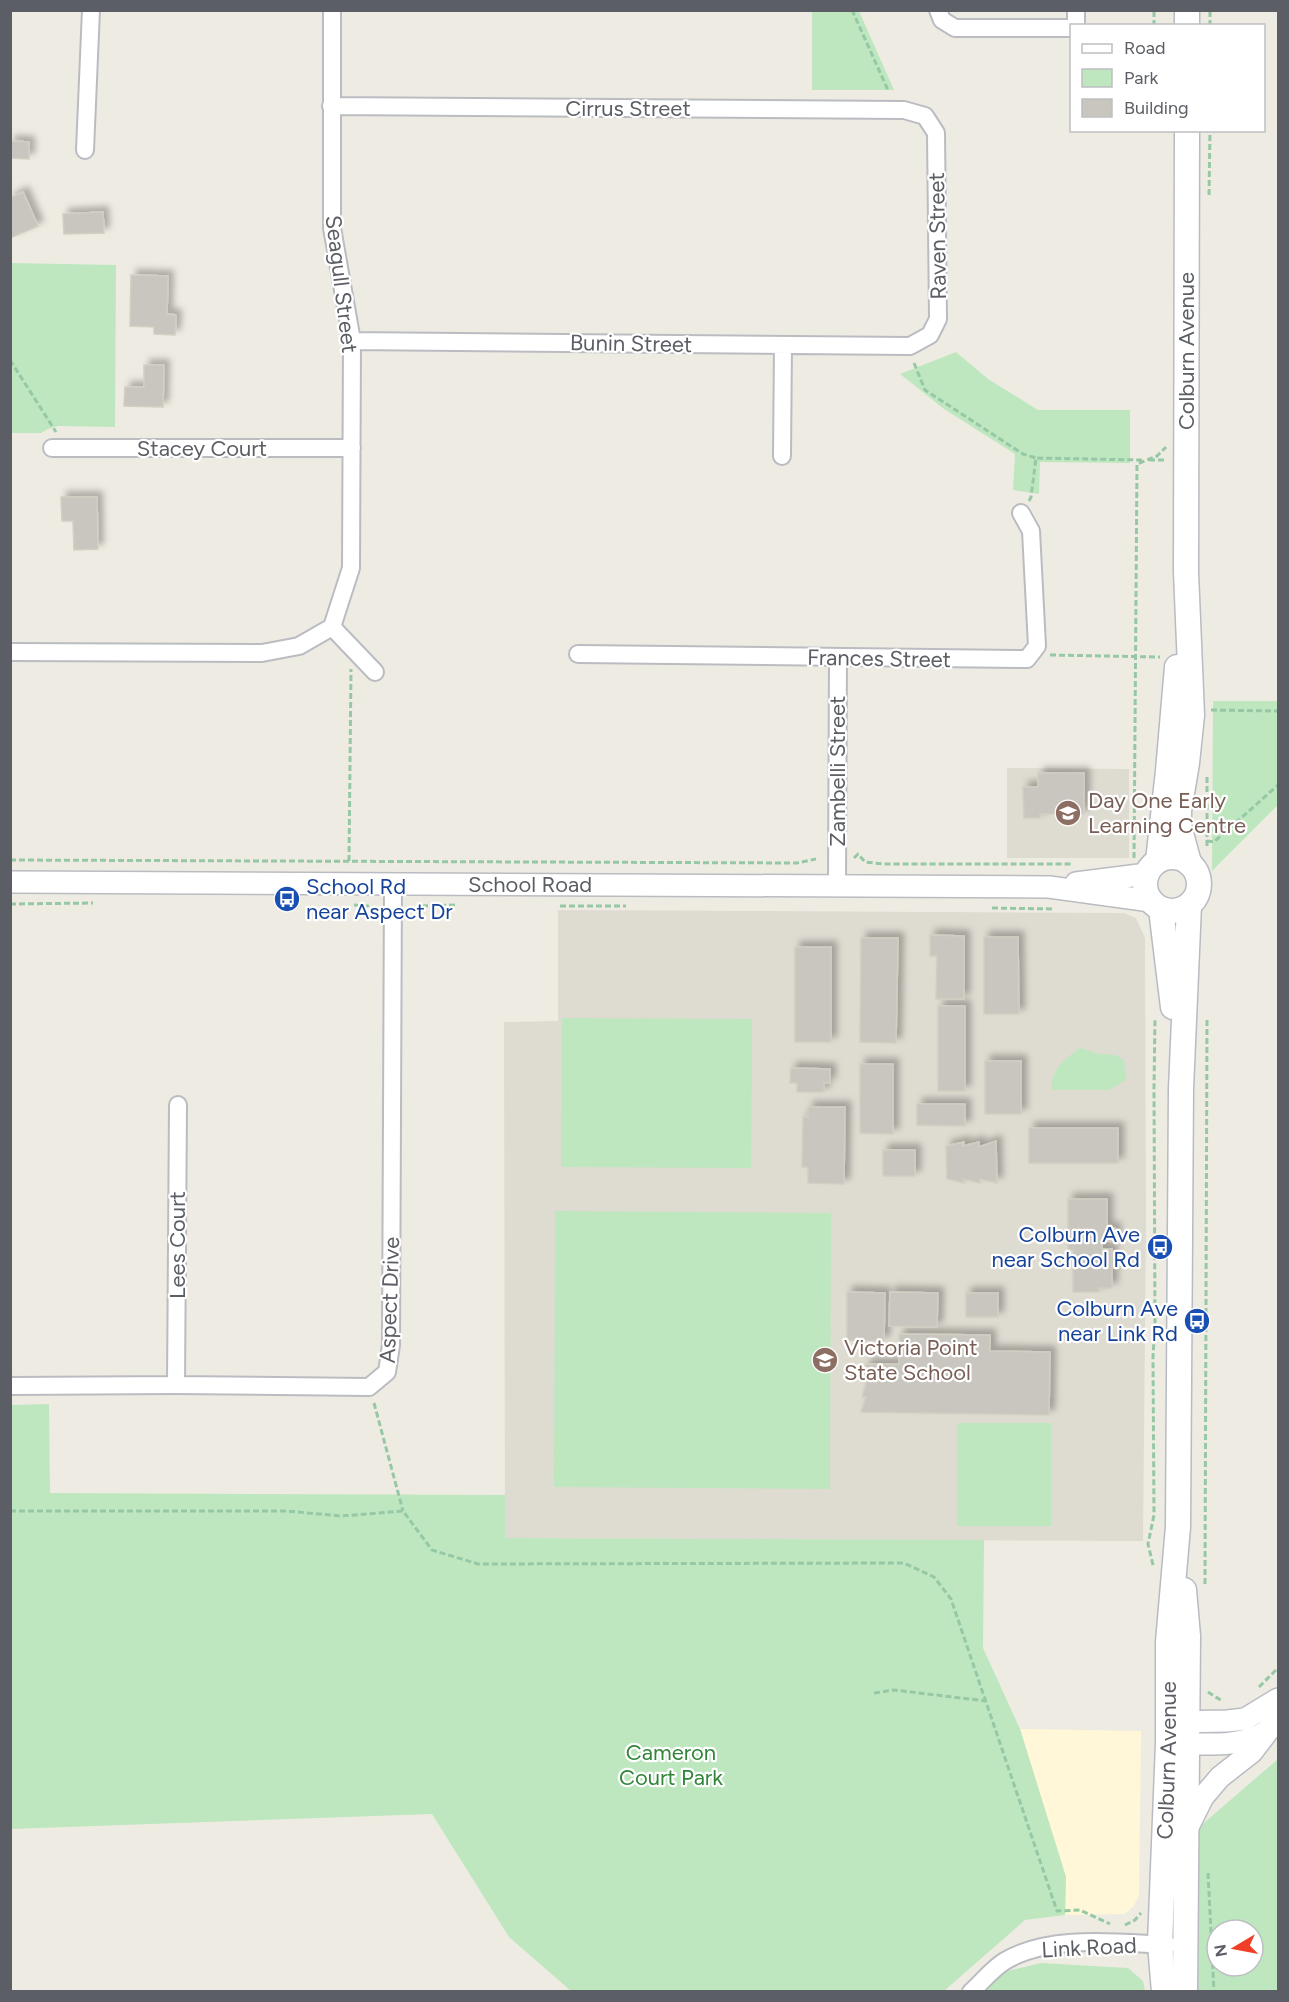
<svg xmlns="http://www.w3.org/2000/svg" width="1289" height="2002" viewBox="0 0 1289 2002" font-family="Figtree,sans-serif">
<style>
.commercial{fill:#fff7d7}
.education{fill:#dedbd1}
.green{fill:#bee7bf;fill-rule:evenodd}
.building{fill:#c9c6c0;stroke:#d3cec1;stroke-width:1.5;filter:url(#shadow)}
.lines{fill:none;stroke-linecap:round;stroke-linejoin:round}
.minor-casing{stroke:#babcc2;stroke-width:20}
.tertiary-casing{stroke:#babcc2;stroke-width:24}
.secondary-casing{stroke:#b8bbc2;stroke-width:27}
.path{stroke:#96c8a6;stroke-width:3;stroke-dasharray:6 3;stroke-linecap:butt}
.minor{stroke:#fff;stroke-width:16}
.tertiary{stroke:#fff;stroke-width:21}
.secondary{stroke:#fff;stroke-width:24}
.labels{text-anchor:middle;stroke-width:4.5;stroke-linejoin:round;paint-order:stroke}
.street-label{font-size:22px;fill:#5b5e64;stroke:#fff}
.education-label{font-size:22px;fill:#785e54;stroke:#fff;text-anchor:start}
.transit-label{font-size:22px;fill:#164399;stroke:#fff;text-anchor:end}
.park-label{font-size:22px;fill:#318538;stroke:#fff}
</style>
<defs>
<filter id="shadow"><feDropShadow dx="5.5" dy="-5.5" stdDeviation="3" flood-color="#0004"/></filter>
</defs>
<rect width="100%" height="100%" fill="#eeece2"/>
<path class="commercial" d="M1020 1729 1141 1731 1139 1896 1133 1907 1124 1914 1065 1915 1066 1877Z"/>
<path class="education" d="M1007 768 1129 769V858H1007Z
M558 910 1124 913 1136 918 1145 938 1146 1224 1143 1541 505 1538 504 1022 558 1021Z"/>
<path class="green" d="M812 11H859L894 90H812Z
M11 263 116 265 115 427 58 426 48 429 41 433H11Z
M956 352 988 379 1038 410H1130V463L1040 462 1039 494 1013 490 1015 454 944 409 900 374Z
M1213 701H1278V805L1212 871Z
M562 1018 752 1019 751 1168 561 1167Z
M1080 1048C1086 1049 1089 1051 1095 1053 1107 1056 1110 1051 1124 1060L1126 1079 1115 1087 1107 1090H1051C1052 1069 1063 1060 1080 1048Z
M555 1211 831 1213 830 1489 554 1487Z
M49 1404 50 1493 505 1495V1538L984 1540 983 1648 1020 1729 1066 1877 1065 1915 1025 1920 944 1991H571L509 1937 432 1814 11 1829V1405Z
M957 1423H1051V1526H957Z
M1278 1759V1991L1197 1992 1198 1828ZM1217 1930H1253V1966H1217Z
M1041 1963 1128 1968 1143 1981 1145 1991 983 1992 1004 1972Z"/>
<path class="building" d="M10 141 29 142V159L10 158Z
M23 192 38 226 10 238V198Z
M103 212 104 233 64 234 63 214Z
M131 275 168 276 167 314 176 315 175 335 154 334V327L130 326Z
M144 365H164L163 407 124 406 125 387H144Z
M61 497H97L98 549 74 550 73 521H62Z
M1038 773H1084V814H1040V818H1024L1023 787H1038Z
M930 935 964 936V999H936L937 956H930Z
M984 937H1018L1019 1014H984Z
M861 938H898L896 1043 860 1042Z
M795 947H831V1042H795Z
M938 1006H965V1091H938Z
M985 1061H1021V1114H985Z
M860 1064H893V1134L860 1133Z
M791 1068 830 1069V1083H824V1092H797V1083H790Z
M917 1104H965V1126L917 1125Z
M808 1107H845L844 1184 808 1183V1167H802L803 1117H808Z
M1029 1128H1118V1163H1029Z
M996 1141 997 1183 980 1179V1183L963 1179 964 1183 947 1179 946 1146 964 1142 963 1146 979 1142V1147Z
M883 1150H915V1176H883Z
M1068 1199H1107V1228H1115V1241H1102V1249H1112V1288H1099V1292H1073V1250H1068Z
M847 1292 885 1293 884 1341 847 1340Z
M890 1292 938 1293 937 1327 889 1326Z
M966 1293H998V1317H966Z
M899 1334 990 1335V1351L1050 1352 1049 1415 861 1412 866 1397H862L867 1381H861L867 1364H899Z"/>
<g class="lines">
<g class="minor-casing">
<path id="minor" d="M938 10 942 20 955 28H1072
M1076 10V26
M331 106 904 110 925 116 936 133 938 319 930 335 910 346 352 341
M85 150 91 10
M52 448H352
M782 456 783 345
M332 627 375 672
M10 652 262 653 299 646 332 627 351 568 352 341 332 228V10
M578 654 1027 659 1037 646 1031 531 1021 513
M837 885 838 657
M176 1385 178 1105
M10 1386 176 1385 369 1387 387 1372 391 1345 393 883
M971 1992C982 1982 993 1968 1005 1961 1050 1934 1118 1943 1168 1945"/>
</g>
<g class="tertiary-casing">
<path id="tertiary" d="M10 882 1049 887 1151 901
M1076 883 1147 874
M1171 1722 1227 1721 1245 1719 1278 1699
M1172 1743C1201 1744 1249 1749 1271 1727 1274 1724 1276 1719 1278 1715
M1186 1831 1203 1797 1220 1777 1252 1752 1271 1727"/>
</g>
<g class="secondary-casing">
<g id="secondary">
<path d="M1187 26V10"/>
<path d="M1187 130 1186 572 1192 715 1187 763 1179 811V826L1189 863"/>
<circle cx="1172" cy="884" r="27"/>
<path d="M1158 861 1168 771 1177 667"/>
<path d="M1161 909 1173 1007"/>
<path d="M1184 1590 1188 1636 1185 1992"/>
<path id="s1" d="M1164 1992 1160 1944 1168 1743V1642L1178 1527 1181 1089 1189 905"/>
</g>
</g>
<path class="path" d="M852 10 887 88V92
M1154 26V10
M1210 26V10
M1209 195 1210 130
M10 360 56 432
M914 363 925 390 1023 454 1036 458
M1149 460H1166
M1029 501 1031 497 1036 458 1142 460
M1050 655 1160 657
M1211 710 1278 711
M1207 841 1214 842 1278 785
M1207 846V774
M854 858 858 854 865 862 883 864H1071
M1134 858 1137 464 1157 456 1166 447
M10 860 797 863 816 859
M349 861 351 669
M1207 894V873
M10 904 93 903
M354 905 368 906 375 916
M560 906H626
M992 908 1055 909
M410 919 421 906 455 905
M374 1403 403 1511
M10 1511H286L341 1516 403 1511 432 1550 478 1564 904 1563 934 1577 951 1599 1057 1911 1080 1910 1110 1924
M1153 1565 1148 1544 1154 1515 1153 1357 1155 1323 1154 1088 1155 1018
M1205 1584 1207 1020
M1259 1687 1278 1668
M1208 1692 1222 1701
M874 1693 894 1690 986 1701
M1208 1873 1214 1992
M1125 1925 1135 1920 1141 1913"/>
<use href="#minor" class="minor"/>
<use href="#tertiary" class="tertiary"/>
<use href="#secondary" class="secondary"/>
</g>
<defs>
<g id="school-disc" transform="scale(1.35)"><circle r="9.5" fill="#8d6e63" stroke="#fff"/><path d="M0-5L7-2L0 1L-7-2ZM-4 1L0 2.5L4 1V4Q0 6-4 4Z" fill="#fff"/></g>
<g id="bus-disc" transform="scale(1.35)"><circle r="9.5" fill="#1a4fb4" stroke="#fff"/><path d="M-5-6H5V4H4V6H2V4H-2V6H-4V4H-5ZM-3.5-4V0h7V-4ZM-3.5 1.2v1.5H-2V1.2ZM2 1.2v1.5H3.5V1.2Z" fill="#fff"/></g>
</defs>
<g fill-rule="evenodd">
<use href="#school-disc" x="1068" y="813"/>
<use href="#bus-disc" x="287" y="899"/>
<use href="#bus-disc" x="1160" y="1247"/>
<use href="#bus-disc" x="1197" y="1321"/>
<use href="#school-disc" x="825" y="1360"/>
</g>
<g class="labels">
<g class="street-label">
<text x="628" y="116">Cirrus Street</text>
<text transform="translate(937 236) rotate(-91)" y="8">Raven Street</text>
<text transform="translate(342 284) rotate(83)" y="8">Seagull Street</text>
<text transform="translate(631 343) rotate(1)" y="8">Bunin Street</text>
<text transform="translate(1186 351) rotate(-90)" y="8">Colburn Avenue</text>
<text x="202" y="456">Stacey Court</text>
<text transform="translate(879 658) rotate(1)" y="8">Frances Street</text>
<text transform="translate(837 771) rotate(-90)" y="8">Zambelli Street</text>
<text x="530" y="892">School Road</text>
<text transform="translate(177 1245) rotate(-90)" y="8">Lees Court</text>
<text transform="translate(389 1300) rotate(-88)" y="8">Aspect Drive</text>
<text dy="8" stroke="none"><textPath href="#s1" startOffset="232">Colburn Avenue</textPath></text>
<text transform="translate(1089 1947) rotate(-3)" y="8">Link Road</text>
</g>
<g class="education-label">
<text x="1088" y="808">Day One Early<tspan x="1088" dy="25">Learning Centre</tspan></text>
<text x="844" y="1355">Victoria Point<tspan x="844" dy="25">State School</tspan></text>
</g>
<g class="transit-label">
<text x="306" y="894" text-anchor="start">School Rd<tspan x="306" dy="25">near Aspect Dr</tspan></text>
<text x="1140" y="1242">Colburn Ave<tspan x="1140" dy="25">near School Rd</tspan></text>
<text x="1178" y="1316">Colburn Ave<tspan x="1178" dy="25">near Link Rd</tspan></text>
</g>
<g class="park-label">
<text x="671" y="1760">Cameron<tspan x="671" dy="25">Court Park</tspan></text>
</g>
</g>
<rect width="1289" height="2002" fill="none" stroke="#5b5e64" stroke-width="24"/>
<rect x="1070" y="24" width="195" height="108" fill="#ffffff" stroke="#bdbfc1" stroke-width="1.5"/>
<rect x="1082" y="44" width="30" height="9" fill="#ffffff" stroke="#bdbfc1" stroke-width="1.5"/>
<text x="1124" y="54" font-size="18" fill="#5b5e64">Road</text>
<rect x="1082" y="69" width="30" height="18" fill="#bee7bf" stroke="#bdbfc1" stroke-width="1.5"/>
<text x="1124" y="84" font-size="18" fill="#5b5e64">Park</text>
<rect x="1082" y="99" width="30" height="18" fill="#c9c6c0" stroke="#bdbfc1" stroke-width="1.5"/>
<text x="1124" y="114" font-size="18" fill="#5b5e64">Building</text>
<g transform="translate(1235 1948) rotate(260)"><circle r="28" fill="#ffffff" stroke="#bdbfc1" stroke-width="1.5"/>
<path d="M0-4.5L10 22L0 15L-10 22Z" fill="#f03e27"/>
<text y="-9" font-size="16" font-weight="bold" text-anchor="middle" fill="#5b5e64">N</text>
</g>
</svg>
